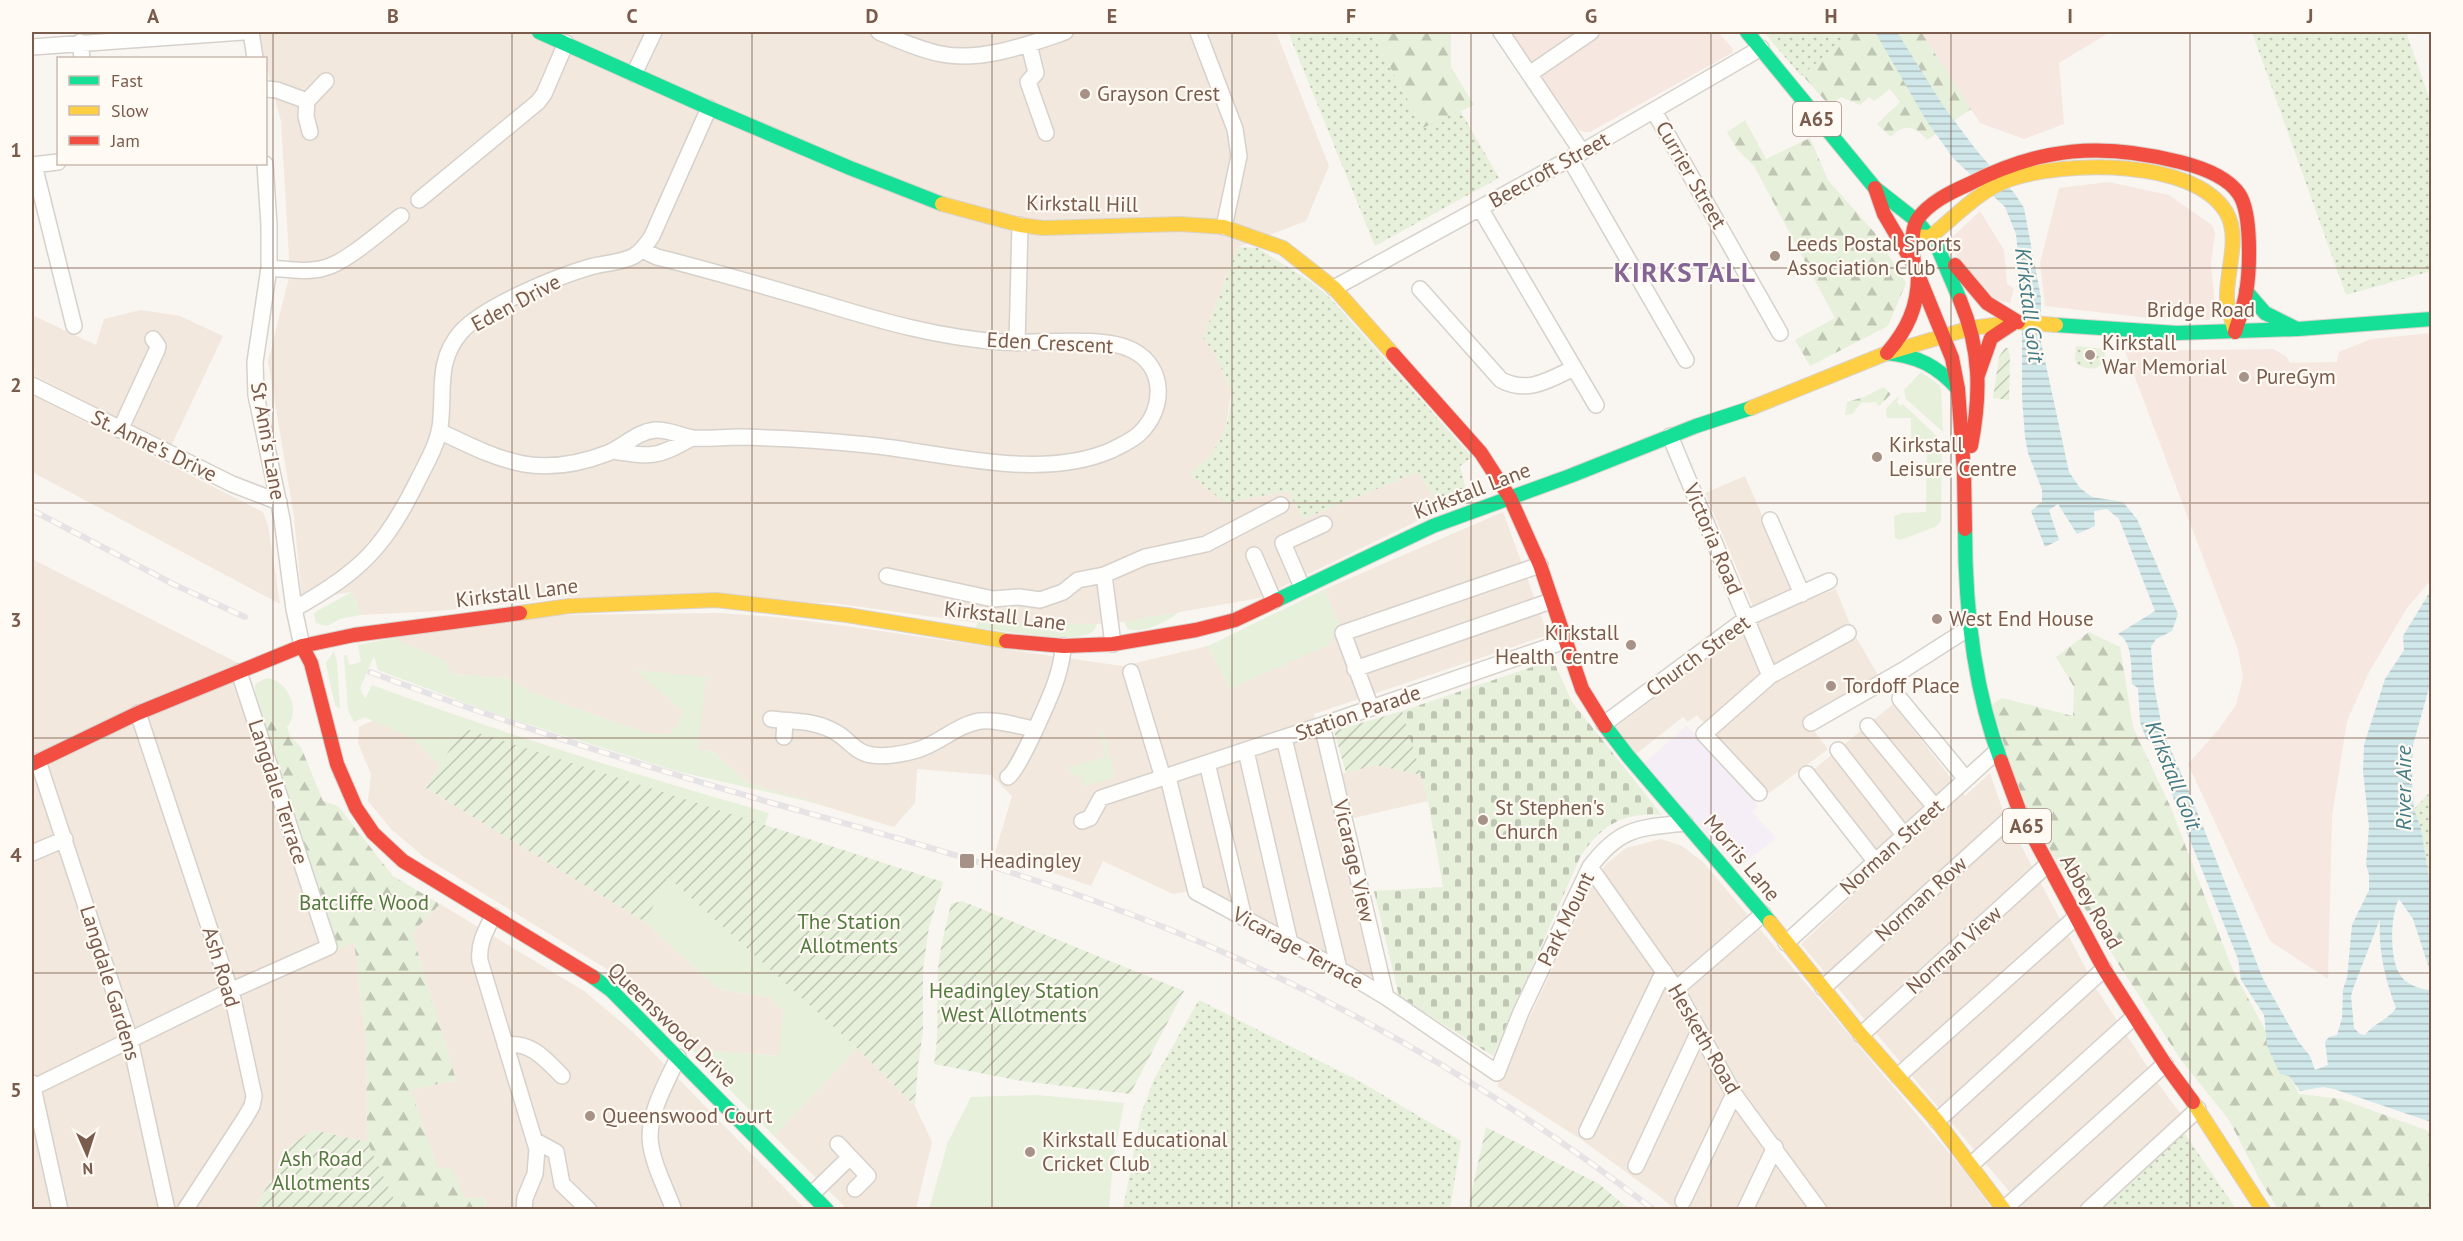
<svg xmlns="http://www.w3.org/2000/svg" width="2463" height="1241" viewBox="0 0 2463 1241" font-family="'PT Sans',sans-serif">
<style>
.residential{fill:#f2e8de}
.commercial{fill:#f6e8e1}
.education{fill:#f6eef6}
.grass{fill:#e7f0db}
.forest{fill:url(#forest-firs)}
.cemetery{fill:url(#cemetery-stones)}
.park{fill:url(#park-dots)}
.garden{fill:url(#garden-furrows)}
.water{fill:url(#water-rules);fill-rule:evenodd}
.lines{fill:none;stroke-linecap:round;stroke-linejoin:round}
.street-casing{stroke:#d7d1cb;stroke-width:18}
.fast-casing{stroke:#d9d2cb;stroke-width:16}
.slow-casing{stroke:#d9d2cb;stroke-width:16}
.jam-casing{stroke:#d9d2cb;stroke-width:16}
.street{stroke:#fefefd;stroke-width:15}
.fast{stroke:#16e098;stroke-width:14}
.slow{stroke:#ffcf43;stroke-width:14}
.jam{stroke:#f24e42;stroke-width:14}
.rail-casing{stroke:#e6e3e7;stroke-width:6}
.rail{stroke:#fffaf3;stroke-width:4;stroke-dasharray:11;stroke-linecap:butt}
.grid{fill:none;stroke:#7a5c4d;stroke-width:1.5;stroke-opacity:0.55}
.poi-dot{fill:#a69286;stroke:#fffaf3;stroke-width:2}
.labels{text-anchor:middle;stroke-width:4.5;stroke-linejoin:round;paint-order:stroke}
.shield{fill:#fffaf3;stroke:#a28b7f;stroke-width:1.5}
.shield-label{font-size:20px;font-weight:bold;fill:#7a5c4d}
.poi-label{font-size:21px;fill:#7a5c4d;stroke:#fffaf3;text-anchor:start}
.street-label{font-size:21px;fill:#7a5c4d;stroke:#fffaf3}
.park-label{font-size:21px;fill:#537a41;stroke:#fffaf3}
.water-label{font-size:22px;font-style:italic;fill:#437c86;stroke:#fffaf3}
.district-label{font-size:27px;font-weight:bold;letter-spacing:1.5px;fill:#846695;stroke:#fffaf3}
.neatline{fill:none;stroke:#7a5c4d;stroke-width:2}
.grid-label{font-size:20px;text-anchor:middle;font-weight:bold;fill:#7a5c4d}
</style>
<defs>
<pattern id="forest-firs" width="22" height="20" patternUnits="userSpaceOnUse" patternTransform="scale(1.5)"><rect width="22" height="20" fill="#e7f0db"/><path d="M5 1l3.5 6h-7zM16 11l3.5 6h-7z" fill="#c0c6b4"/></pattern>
<pattern id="cemetery-stones" width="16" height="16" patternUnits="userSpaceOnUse" patternTransform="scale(1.5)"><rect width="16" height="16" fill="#e7f0db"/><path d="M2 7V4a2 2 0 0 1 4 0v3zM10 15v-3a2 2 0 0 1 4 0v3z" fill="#c0c6b4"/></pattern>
<pattern id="park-dots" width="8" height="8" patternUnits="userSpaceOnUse" patternTransform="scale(1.5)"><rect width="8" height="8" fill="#e7f0db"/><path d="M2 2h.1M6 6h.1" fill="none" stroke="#c0c6b4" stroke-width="1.8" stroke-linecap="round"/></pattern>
<pattern id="garden-furrows" width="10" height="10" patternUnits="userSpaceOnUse" patternTransform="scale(1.5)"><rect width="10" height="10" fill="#e7f0db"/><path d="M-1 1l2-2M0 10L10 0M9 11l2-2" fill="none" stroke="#c0c6b4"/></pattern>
<pattern id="water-rules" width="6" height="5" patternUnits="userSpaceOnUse" patternTransform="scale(1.5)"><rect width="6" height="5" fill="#d0e8ea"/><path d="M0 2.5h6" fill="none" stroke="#aebfc0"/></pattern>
</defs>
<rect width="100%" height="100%" fill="#f9f5f0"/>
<path class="residential" d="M257 32H1276L1329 166 1306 221 1238 247 1203 338 1215 354 1231 391 1226 428 1212 454 1225 503 1288 491 1303 519 1418 472 1442 509 1259 598 1124 622 1097 624 978 623 832 603 566 597 438 611 361 615 352 592 302 600 294 517 268 361 290 274 281 121Z
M141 310 180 316 223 336 171 446 32 374V315L96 345 104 319Z
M32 395 263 512 268 525 280 604 32 472Z
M1745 476 1800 603 1836 589 1852 630 1878 675 1804 718 1828 749 1768 794 1697 715 1688 722 1683 717 1636 754 1615 728 1732 640 1758 623 1752 604 1705 493Z
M1503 512 1548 635 1314 714 1329 777 1375 765 1421 775 1428 801 1340 821 1375 979 1201 889 1173 894 1103 861 1091 886 995 853 1012 796 991 775 917 769 915 803 894 827 747 783 713 752 698 749 699 738 645 733 531 692 508 678 451 674 393 638 557 615 718 613 775 617 846 626 1122 666 1208 646 1230 689 1340 628 1325 589Z
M32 559 240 664 337 949 354 941 366 1039 367 1142 313 1130 291 1145 254 1209H32Z
M1893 704 1965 796 1990 773 2003 811 2097 990 2160 1086 2183 1117 2078 1209H2024L1801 944 1886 864 1812 771Z
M393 711 424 725 440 766 426 788 645 922 718 989 769 997 784 1011 780 1056 691 1049 605 968 424 857 391 829 368 801 371 774 358 743 359 727Z
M1661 839 1682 846 1703 862 1962 1168 1992 1209H1675L1659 1196 1579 1138 1497 1086 1590 889 1606 864 1626 848Z
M440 904 584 991 633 1032 805 1209H486L485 1197 465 1199 437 1168 411 1090 456 1080 412 933Z
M857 1048 915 1106 932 1142 916 1209H847L774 1136Z"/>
<path class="commercial" d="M1509 32H1718L1733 49 1732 53 1590 132H1583L1577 128Z
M1921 32H2110L2059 63 2064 124 2024 139 1980 123Z
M2109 182 2169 195 2212 225 2215 232 2211 263 2215 307 2209 320 2148 318 2045 306 2040 263 2059 188Z
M1980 211 2004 250 2007 284 2014 289 2010 303 1996 300 1946 243Z
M2431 333V580L2407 608 2369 672 2347 721 2332 816 2328 979 2270 941 2188 764 2219 729 2236 705 2243 677 2238 650 2125 351 2273 349 2286 356 2290 363 2337 362 2339 352 2371 339Z"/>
<path class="education" d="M1687 726 1756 803 1757 807 1752 812 1776 838 1738 868 1642 765Z"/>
<path class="grass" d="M1921 372 1939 385 1941 389 1943 432 1906 399 1904 390Z
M1897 397 1899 399 1897 402 1900 406 1903 404 1942 441 1941 521 1935 527 1900 540 1895 538 1894 516 1902 513 1926 512 1927 443 1925 441 1911 443V418H1887L1886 409Z
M1325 589 1340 628 1328 645 1230 689 1208 646Z
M352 592 361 615 340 619 327 626 316 623 314 614 317 611Z
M1179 612C1166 622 1144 634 1128 629L1124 622Z
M978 623 1097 624C1095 629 1094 632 1088 634 1066 643 1001 630 975 628Z
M393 638 445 660 451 674 508 678 531 692 645 733 670 735 684 712 635 670 706 677 698 749 713 752 747 783 833 807 676 771 490 712 378 670 374 656 360 688 365 699 372 685C502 733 635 775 769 813L763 830 457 739 440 766 415 740 365 717 354 722 348 710 344 655H347L349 665 361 662 358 645Z
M334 651 337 662 340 709 335 705 327 669 326 663Z
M266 678C287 679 302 710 287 727L256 709 255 684Z
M1103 730 1115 777 1084 787 1080 774 1072 776 1068 767 1106 757 1099 733Z
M668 876 857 1048 774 1136 691 1049 779 1056 783 1011 769 997 718 989 645 922Z
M1037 1095 1124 1103 1113 1162 1109 1209H929L948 1142 971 1097Z"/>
<path class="forest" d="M1371 32H1451V67L1474 105 1423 128Z
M1764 32H1921L1971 109 1927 140C1917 127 1904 122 1891 137L1877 124 1900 102 1890 89 1874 101 1869 97 1860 105 1841 97 1829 105Z
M1745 120 1766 159 1810 138 1828 180 1874 232 1906 283 1888 326 1810 366 1795 340 1835 318 1754 166 1737 149 1727 132Z
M1884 387 1891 394 1879 406 1876 402 1861 403 1852 414 1845 415 1847 402 1864 397Z
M2089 632 2120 647 2133 727 2171 808 2232 968 2299 1094 2341 1099 2431 1132V1209H2278L2261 1182 2229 1120 2181 1060 2117 962 2053 855 2019 789 1991 705 2002 698 2073 716 2074 687 2056 657Z
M256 709 287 727 290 736 301 747 323 801 338 806 393 876 440 904 412 933 456 1080 411 1090 437 1168 453 1169 465 1199 485 1197 486 1209H392L394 1199 367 1142 366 1039 354 942 337 950Z"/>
<path class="cemetery" d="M1553 660 1572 702 1662 815C1622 812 1602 825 1580 857L1493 1056 1399 996 1374 891 1443 887 1428 801 1402 711Z"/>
<path class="park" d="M1288 32H1371L1423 128 1460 110 1499 178 1375 246Z
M1764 32H1852L1801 76Z
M2252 32H2406L2431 103V271L2346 295Z
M1238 247 1258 248 1311 282 1331 299 1472 457 1460 466 1469 501 1442 509 1418 472 1303 519 1288 491 1225 503 1190 474 1212 454 1226 428 1231 402V391L1215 354 1203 338Z
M2076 346 2106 349C2104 367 2096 373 2078 365L2075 360Z
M2431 791V890L2421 829 2414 809Z
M1199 1000 1361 1082 1461 1141 1450 1209H1123L1141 1114 1154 1079Z
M2183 1131 2236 1209 2096 1210Z"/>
<path class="garden" d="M2005 348H2008L2010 356 2009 400 1993 398 1999 357Z
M1402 711 1421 775 1375 765 1346 773 1334 731Z
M463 728 943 882 929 927 923 968V1032L918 1065 915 1106 857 1048 668 877 645 922 426 788Z
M962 901 1184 991 1130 1094 1022 1081 934 1064C940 1032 936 1001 938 969 940 947 946 926 951 904Z
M1486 1127 1599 1184 1629 1209H1468Z
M313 1130 367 1142 394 1199 392 1209H254L291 1145Z"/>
<path class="water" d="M1875 32H1897L1944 107 1977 151 2015 194 2024 208 2041 298V342L2069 472 2080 488 2092 497 2123 502 2137 519 2178 614 2172 631 2156 639 2151 647 2154 686 2163 732 2191 796 2263 979 2298 1041 2310 1056 2315 1070 2328 1065 2325 1042 2329 1037 2337 1035 2342 1018 2343 989 2347 978 2352 925 2369 890V875L2366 864 2369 827 2363 771 2364 745 2385 679 2404 650 2403 636 2431 590V681L2413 745 2412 781 2414 809 2421 829 2431 890V974L2413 919 2399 899C2390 915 2389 961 2401 976 2407 985 2420 989 2430 990L2431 987V1122L2334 1089 2323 1087 2300 1091 2289 1076 2280 1074 2267 1046 2264 1015 2241 980 2238 959 2175 803 2156 747 2146 738 2140 722 2138 688 2132 684C2131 668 2133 641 2118 634L2155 611 2119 519 2107 509 2094 511 2095 526 2077 534 2058 504 2049 510 2059 540 2045 547 2031 511 2042 502V490L2028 453 2025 437 2022 397V293L2016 234 2005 207 1953 158 1926 120ZM2380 919C2378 950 2385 979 2396 1008 2388 1020 2374 1023 2365 1035L2360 1034 2354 1028 2351 996 2354 986Z"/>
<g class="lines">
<g class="street-casing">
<path id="street" d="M251 32 255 58
M879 32C898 40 920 50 941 54 981 62 1027 45 1065 32
M1198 32 1235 129 1239 156 1224 227
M1501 32 1582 152
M80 42 82 58
M1029 44 1036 73 1028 82 1046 133
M32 47 243 32
M1531 73 1591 32
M634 74 654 32
M266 89 277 90 307 101
M1654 111 1780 333
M310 132 306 116 307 101 326 81
M1570 159 1686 360
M265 164 269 225V268L255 362 256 395 282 519 294 609 302 646
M32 165 58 162
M34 165 74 326
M419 200 538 102 544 94 566 43
M1480 208 1596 405
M269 268C286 269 307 273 324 268 346 263 382 230 401 216
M1334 288 1582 152 1761 48
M1420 289 1501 380C1528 394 1549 380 1574 368
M1017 343 1020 225
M32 385 232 484 279 502
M120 430 157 350 158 346 153 339
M439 431C502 461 538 480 608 453 625 446 636 432 655 430 669 429 680 436 693 438 708 439 724 437 740 437 779 438 819 440 858 444 936 450 1037 483 1112 450 1121 445 1132 441 1140 433 1165 409 1166 367 1132 350 1102 335 1037 344 1002 342 940 338 881 321 822 303 767 287 713 271 657 257L642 250
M1670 436 1770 676
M612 451C653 457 656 458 692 438
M1770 520 1802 594
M1254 555 1274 601
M1104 575 1145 557 1206 544 1281 505
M887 576 993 599 1019 597 1040 600 1063 592 1078 580 1104 575 1113 644
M1302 587 1283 543 1324 524
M294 609C362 571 385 547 419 478 427 462 437 445 440 427 445 393 435 362 461 332 484 306 556 277 590 267 604 263 621 263 634 256 642 251 647 244 652 236L709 108
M1355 669 1551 601
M1131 672 1163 778
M1900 699 1966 779
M1371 708 1343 633 1540 565
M138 713 233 999 254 1096 252 1106 245 1118 185 1210
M771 719C795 722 816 720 837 733 850 741 856 753 872 755 885 757 904 754 917 750 939 744 956 725 980 721 997 719 1017 726 1034 729
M1811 723 1905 669 1969 628
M1604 724 1747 618 1829 581
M1322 725 1386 997
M1868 726 1935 807
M784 737 785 721
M1284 738 1339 969
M1838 750 1904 835
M1246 751 1290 943
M38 761 130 1040 167 1210
M1207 763 1244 918
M1807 774 1875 861
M1008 777C1019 770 1054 690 1058 674 1061 665 1062 655 1064 646
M1168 777 1196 892 1339 969 1386 997 1497 1073 1521 1012 1590 867C1620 827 1639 828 1685 823
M1759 793 1704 734 1770 676 1848 633
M1082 821 1090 818 1101 798 1322 725 1565 641
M32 853 65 839
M1590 867 1676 989 1734 1094 1819 1210
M493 916C485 932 478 944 480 961L537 1149 535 1174 525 1198 524 1210
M1786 943 1997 751
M1823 988 2019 810
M1676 989 1763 914
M1861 1035 2047 865
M505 1045C531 1041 545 1059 562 1076
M1898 1076 2075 918
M32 1083 60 1210
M32 1088 230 991 329 947 239 672
M1937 1121 2104 969
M1587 1131 1664 971
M534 1140 556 1152 562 1184 589 1210
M838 1144 850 1157
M1972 1164 2134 1017
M1636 1166 1699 1031
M812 1194 850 1157 868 1176 855 1189
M1683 1201 1734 1094
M673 1208C665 1186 651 1161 650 1137 650 1110 667 1082 678 1057
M2004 1209 2165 1064
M1745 1210 1775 1147
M2088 1210 2198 1109"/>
</g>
<g class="fast-casing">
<path id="fast" d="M539 32 709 108 850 168 942 204
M1747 32 1875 188 1917 221 1937 246 1960 300
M2246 291 2265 313 2297 329
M2056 325 2177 333 2298 329 2432 319
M1887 353C1918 356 1937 366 1958 389
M1965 529C1965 608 1973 687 2001 761
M1277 600 1433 526 1570 476 1696 426 1751 408
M1605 726 1628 756 1770 922
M593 977 611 990 827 1210"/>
</g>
<g class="slow-casing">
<path id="slow" d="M942 204 1020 225 1043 228 1180 224 1224 227 1283 248 1334 288 1393 354
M1914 236 1930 237C1955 217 1980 189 2011 179 2064 161 2193 158 2226 212 2241 237 2226 271 2227 298 2227 309 2232 319 2234 329
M1751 408 1887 353 1971 328 2018 322 2056 325
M520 613 569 606 716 600 847 615 1006 641
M1770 922 1861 1035 1937 1121 2004 1210
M2193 1102 2263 1210"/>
</g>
<g class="jam-casing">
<path id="jam" d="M1875 188 1884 214 1914 265 1952 358 1958 389 1964 472 1965 529
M1914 265C1913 251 1910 234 1917 220 1928 203 1951 192 1969 184 2041 147 2101 142 2180 162 2200 167 2227 176 2239 194 2252 213 2250 270 2246 293 2244 306 2239 319 2235 332
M1955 265 1987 303 2018 322
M1960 300C1981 350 1981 394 1971 446
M1887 353C1907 330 1918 307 1918 276
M1393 354 1481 453 1510 498 1540 565 1582 689 1605 726
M1978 375 1991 338 2012 324
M1006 641 1064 646 1113 644 1196 630 1235 620 1277 600
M302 646 311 663 337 764 356 808 373 833 403 861 593 977
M2001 761 2019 810 2104 969 2165 1064 2193 1102
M32 764 138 713 302 646 354 635 520 613"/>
</g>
<use href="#street" class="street"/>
<use href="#fast" class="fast"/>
<use href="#slow" class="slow"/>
<use href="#jam" class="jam"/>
<g class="rail-casing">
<path id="rail" d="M32 510 175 585 245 617
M370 672C502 722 636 764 772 803 894 837 1016 870 1135 916 1322 987 1496 1088 1654 1210"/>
</g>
<use href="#rail" class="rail"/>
</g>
<path class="grid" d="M273 32V1210M512 32V1210M752 32V1210M992 32V1210M1232 32V1210M1471 32V1210M1711 32V1210M1951 32V1210M2190 32V1210M32 268H2432M32 503H2432M32 738H2432M32 973H2432"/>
<g class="poi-dot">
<circle cx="1085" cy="94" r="6"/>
<circle cx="1775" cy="256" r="6"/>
<circle cx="2090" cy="355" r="6"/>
<circle cx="2244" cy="377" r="6"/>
<circle cx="1877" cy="457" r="6"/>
<circle cx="1937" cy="619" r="6"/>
<circle cx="1631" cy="645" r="6"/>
<circle cx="1831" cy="686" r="6"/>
<circle cx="1483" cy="820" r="6"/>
<rect x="959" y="853" width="16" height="16" rx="3"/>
<circle cx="590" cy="1116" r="6"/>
<circle cx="1030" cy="1152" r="6"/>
</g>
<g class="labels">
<g class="shield">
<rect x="1793" y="102" width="48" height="34" rx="4.5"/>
<rect x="2003" y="809" width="48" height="34" rx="4.5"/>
</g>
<g class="shield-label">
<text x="1817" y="126">A65</text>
<text x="2027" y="833">A65</text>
</g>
<g class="poi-label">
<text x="1097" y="101">Grayson Crest</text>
<text x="1787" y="251">Leeds Postal Sports<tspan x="1787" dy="24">Association Club</tspan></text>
<text x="2102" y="350">Kirkstall<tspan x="2102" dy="24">War Memorial</tspan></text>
<text x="2256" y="384">PureGym</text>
<text x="1889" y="452">Kirkstall<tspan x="1889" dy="24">Leisure Centre</tspan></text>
<text x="1949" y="626">West End House</text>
<text x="1619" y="640" text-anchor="end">Kirkstall<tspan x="1619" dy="24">Health Centre</tspan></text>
<text x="1843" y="693">Tordoff Place</text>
<text x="1495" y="815">St Stephen's<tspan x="1495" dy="24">Church</tspan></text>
<text x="980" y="868">Headingley</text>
<text x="602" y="1123">Queenswood Court</text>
<text x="1042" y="1147">Kirkstall Educational<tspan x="1042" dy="24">Cricket Club</tspan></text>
</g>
<g class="street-label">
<text transform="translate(1549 170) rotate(-29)" y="7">Beecroft Street</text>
<text transform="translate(1691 175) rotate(60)" y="7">Currier Street</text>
<text transform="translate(1082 204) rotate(1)" y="7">Kirkstall Hill</text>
<text transform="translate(516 303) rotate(-28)" y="7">Eden Drive</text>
<text x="2201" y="317">Bridge Road</text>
<text transform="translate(1050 343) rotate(3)" y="7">Eden Crescent</text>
<text transform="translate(268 441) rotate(80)" y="7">St Ann's Lane</text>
<text transform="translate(154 446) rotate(26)" y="7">St. Anne's Drive</text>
<text transform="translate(1472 491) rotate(-21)" y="7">Kirkstall Lane</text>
<text transform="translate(1713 539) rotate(67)" y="7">Victoria Road</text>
<text transform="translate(517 593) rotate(-7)" y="7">Kirkstall Lane</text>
<text transform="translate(1005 616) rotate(7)" y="7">Kirkstall Lane</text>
<text transform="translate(1698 656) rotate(-36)" y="7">Church Street</text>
<text transform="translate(1358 713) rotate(-19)" y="7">Station Parade</text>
<text transform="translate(278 792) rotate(72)" y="7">Langdale Terrace</text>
<text transform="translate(1892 847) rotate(-42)" y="7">Norman Street</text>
<text transform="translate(1742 858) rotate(50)" y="7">Morris Lane</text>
<text transform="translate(1354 861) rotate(77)" y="7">Vicarage View</text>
<text transform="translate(1921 899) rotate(-42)" y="7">Norman Row</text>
<text transform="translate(2091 902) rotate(61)" y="7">Abbey Road</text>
<text transform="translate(1566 919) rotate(-64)" y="7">Park Mount</text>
<text transform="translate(1298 948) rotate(29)" y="7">Vicarage Terrace</text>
<text transform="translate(1954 950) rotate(-42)" y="7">Norman View</text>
<text transform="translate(221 967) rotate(73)" y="7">Ash Road</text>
<text transform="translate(110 983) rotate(73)" y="7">Langdale Gardens</text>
<text transform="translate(672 1025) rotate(44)" y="7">Queenswood Drive</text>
<text transform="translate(1704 1039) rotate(60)" y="7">Hesketh Road</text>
</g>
<g class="park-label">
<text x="364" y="910">Batcliffe Wood</text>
<text x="849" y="929">The Station<tspan x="849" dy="24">Allotments</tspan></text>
<text x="1014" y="998">Headingley Station<tspan x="1014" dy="24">West Allotments</tspan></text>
<text x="321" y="1166">Ash Road<tspan x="321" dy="24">Allotments</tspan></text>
</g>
<g class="water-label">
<text transform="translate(2030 305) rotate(83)" y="8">Kirkstall Goit</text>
<text transform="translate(2174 775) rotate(68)" y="8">Kirkstall Goit</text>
<text transform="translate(2403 788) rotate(-90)" y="8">River Aire</text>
</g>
<g class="district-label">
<text x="1685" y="282">KIRKSTALL</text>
</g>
</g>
<rect width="2463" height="1241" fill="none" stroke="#fffaf3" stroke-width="66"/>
<rect x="57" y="57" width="210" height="108" fill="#fffaf3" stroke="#cabbb1" stroke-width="1.5"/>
<rect x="69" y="76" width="30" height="9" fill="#16e098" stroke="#cabbb1" stroke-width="1.5"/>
<text x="111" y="87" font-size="18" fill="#7a5c4d">Fast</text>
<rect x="69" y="106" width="30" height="9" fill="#ffcf43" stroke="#cabbb1" stroke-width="1.5"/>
<text x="111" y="117" font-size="18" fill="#7a5c4d">Slow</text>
<rect x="69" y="136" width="30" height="9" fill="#f24e42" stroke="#cabbb1" stroke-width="1.5"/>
<text x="111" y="147" font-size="18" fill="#7a5c4d">Jam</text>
<g transform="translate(87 1154) rotate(177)" stroke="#fffaf3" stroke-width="4.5" paint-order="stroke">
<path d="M0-4.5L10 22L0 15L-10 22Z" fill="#7a5c4d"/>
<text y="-9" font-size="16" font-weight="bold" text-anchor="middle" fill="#7a5c4d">N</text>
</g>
<rect x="33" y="33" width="2397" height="1175" class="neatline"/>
<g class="grid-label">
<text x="153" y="23">A</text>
<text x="393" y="23">B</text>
<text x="632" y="23">C</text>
<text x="872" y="23">D</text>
<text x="1112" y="23">E</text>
<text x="1351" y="23">F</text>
<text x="1591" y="23">G</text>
<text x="1831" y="23">H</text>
<text x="2070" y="23">I</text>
<text x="2310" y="23">J</text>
<text x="16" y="157">1</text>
<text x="16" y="392">2</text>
<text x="16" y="627">3</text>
<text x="16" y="862">4</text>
<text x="16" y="1097">5</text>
</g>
</svg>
